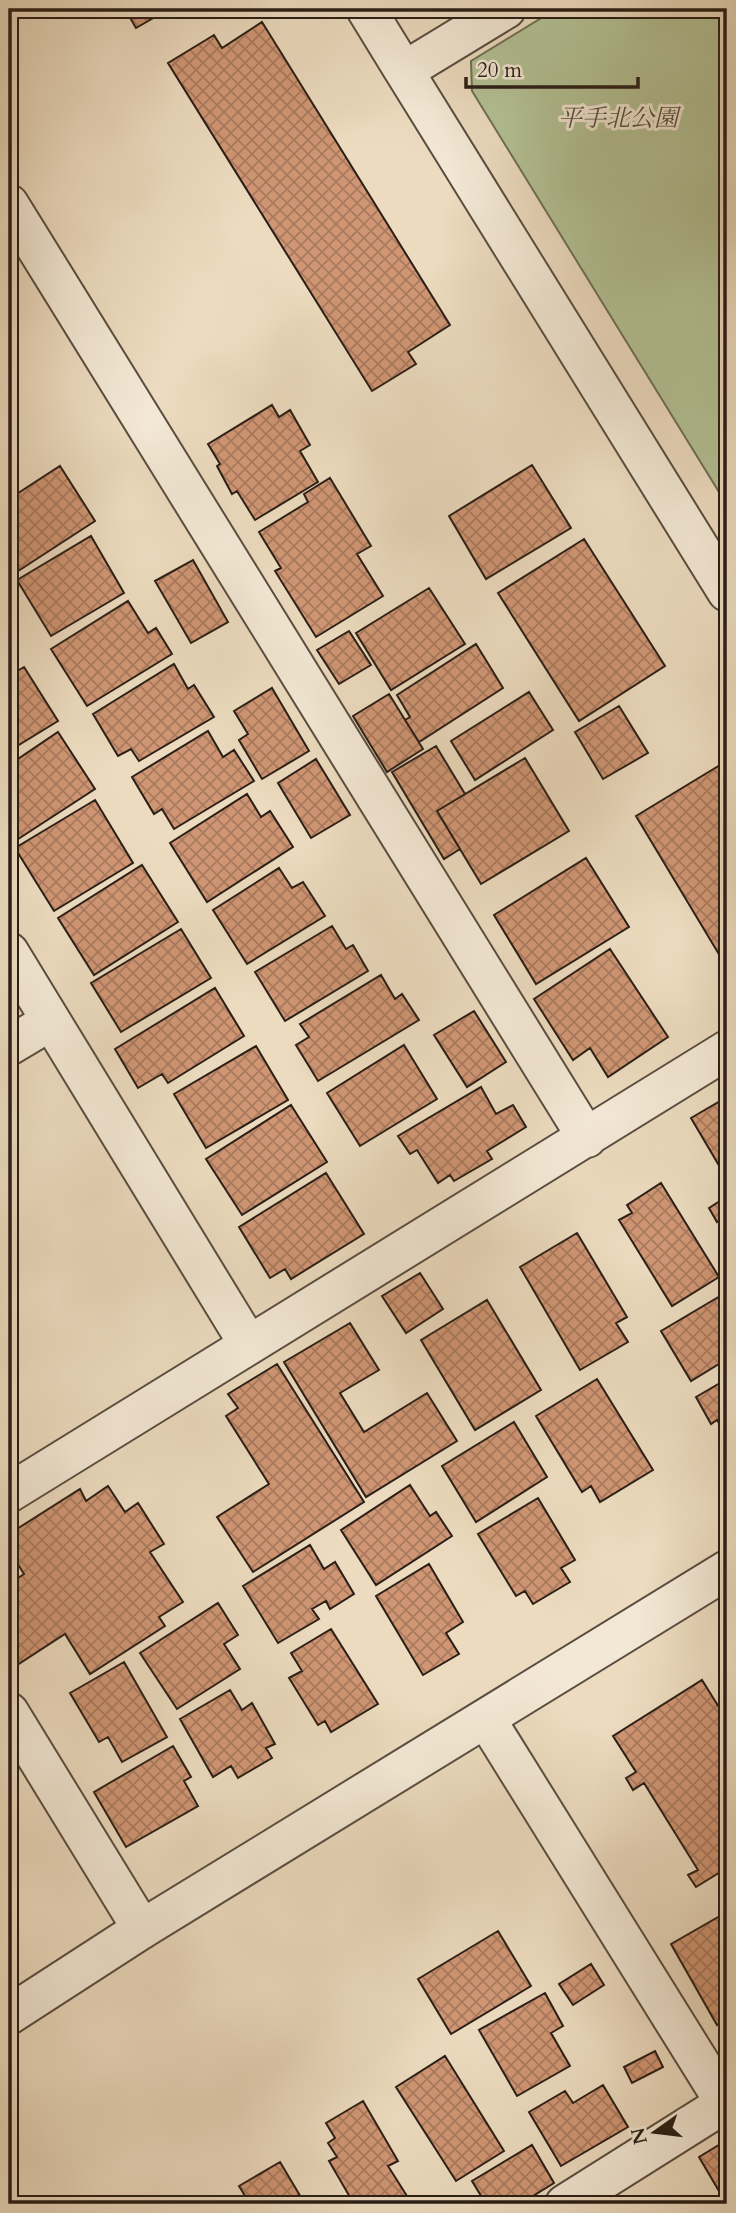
<svg xmlns="http://www.w3.org/2000/svg" width="736" height="2213" viewBox="0 0 736 2213" font-family="Cardo,'Noto Serif JP',serif">
<style>
.park{fill:#b3c195;stroke:#6e7056;stroke-width:2}
.building{fill:url(#building-cross-hatch);stroke:#2a1e16;stroke-width:2}
.lines{fill:none;stroke-linecap:round;stroke-linejoin:round}
.minor-casing{stroke:#5a4d40;stroke-width:42}
.tertiary-casing{stroke:#5a4d40;stroke-width:42}
.minor{stroke:#f3e8d5;stroke-width:38}
.tertiary{stroke:#f3e8d5;stroke-width:38}
.labels{text-anchor:middle;stroke-width:6;stroke-linejoin:round;paint-order:stroke}
.park-label{font-size:24px;font-style:italic;fill:#534f3c;stroke:#f3e8d5}
</style>
<defs>
<pattern id="building-cross-hatch" width="8" height="8" patternUnits="userSpaceOnUse" patternTransform="scale(1.75)"><rect width="8" height="8" fill="#d09674"/><path d="M0 0l8 8M0 8l8-8" fill="none" stroke="#a97a5e"/></pattern>
</defs>
<rect width="100%" height="100%" fill="#ecdbbf"/>
<filter id="stains"><feTurbulence type="fractalNoise" baseFrequency=".00286" numOctaves="4"/><feColorMatrix values="0 0 0 0 .2 0 0 0 0 .09 0 0 0 0 .02 0 0 0 .5 -.17"/></filter>
<radialGradient id="worn" r=".72"><stop offset=".6" stop-color="#630" stop-opacity="0"/><stop offset="1" stop-color="#630" stop-opacity=".3"/></radialGradient>
<path class="park" d="M556 9H727V505L472 91 471 61Z"/>
<path class="building" d="M125 9H169L136 28Z
M262 22 450 325 408 352 416 364 372 391 168 63 214 35 222 48Z
M272 405 279 417 290 410 310 445 300 451 318 482 255 520 237 491 232 494 217 466 220 464 208 444Z
M532 465 571 528 486 579 449 516Z
M60 466 95 521 9 577V499Z
M330 478 371 546 357 554 383 596 316 637 275 571 281 568 259 532 308 502 304 494Z
M91 536 124 593 51 636 17 580Z
M584 539 665 666 579 721 498 593Z
M193 560 228 622 191 643 155 581Z
M429 588 465 644 391 690 356 633Z
M128 601 148 633 156 628 172 654 87 706 51 649Z
M349 631 371 665 339 684 317 650Z
M476 644 503 688 419 742 405 720 410 717 397 695Z
M174 664 188 689 194 685 214 717 139 761 131 749 118 756 93 714Z
M24 667 58 721 9 751V676Z
M272 688 309 751 262 779 239 740 248 734 234 711Z
M529 692 553 730 475 780 451 741Z
M389 694 423 749 387 772 353 716Z
M619 706 648 753 603 779 575 732Z
M208 731 223 757 234 750 254 781 174 829 162 809 154 814 132 777Z
M58 732 95 789 9 845V765Z
M436 746 465 794 437 811 460 849 444 859 392 772Z
M525 758 569 831 481 884 437 811Z
M316 759 350 815 311 838 278 783Z
M720 765 727 776 726 966 636 816Z
M247 794 261 817 270 811 293 847 207 902 170 843Z
M95 800 133 863 54 911 15 848Z
M586 858 629 927 536 984 494 915Z
M142 865 178 922 94 975 58 918Z
M279 868 292 888 303 882 325 916 247 964 213 910Z
M332 926 346 949 353 945 368 971 285 1021 255 972Z
M181 929 211 978 121 1032 91 983Z
M610 949 668 1037 608 1077 590 1048 573 1060 534 999Z
M381 975 395 999 402 994 419 1020 318 1081 296 1045 309 1037 300 1024Z
M215 988 244 1036 168 1083 162 1074 138 1088 115 1049Z
M474 1011 506 1062 467 1087 434 1035Z
M404 1045 437 1099 360 1146 327 1093Z
M256 1046 288 1100 206 1148 174 1094Z
M481 1087 496 1114 513 1105 526 1127 487 1151 492 1159 454 1181 450 1175 438 1183 417 1150 410 1154 398 1136Z
M727 1097V1179L691 1118Z
M291 1105 327 1162 242 1215 206 1159Z
M326 1173 364 1234 291 1279 285 1269 270 1278 239 1227Z
M661 1183 719 1277 672 1306 619 1220 632 1213 627 1205Z
M726 1197 727 1200V1229L722 1219 717 1222 709 1208Z
M577 1233 627 1317 616 1323 628 1342 580 1370 520 1267Z
M420 1273 443 1309 406 1333 382 1296Z
M727 1292V1359L691 1381 661 1331Z
M487 1300 541 1390 475 1430 421 1340Z
M350 1323 379 1370 340 1393 364 1432 427 1393 457 1441 366 1497 284 1362Z
M277 1364 364 1502 253 1572 217 1517 269 1484 226 1416 238 1408 228 1394Z
M597 1379 653 1470 600 1502 591 1486 582 1492 536 1416Z
M727 1379V1436L717 1420 711 1424 696 1397Z
M514 1422 547 1477 476 1522 442 1466Z
M410 1485 430 1516 436 1512 452 1536 376 1585 341 1530Z
M108 1486 125 1512 138 1503 164 1544 150 1552 183 1602 159 1617 165 1626 90 1674 65 1634 14 1667 9 1659V1584L24 1574 9 1550V1534L80 1489 86 1501Z
M538 1498 575 1560 561 1568 570 1582 533 1604 525 1591 516 1596 478 1534Z
M310 1545 324 1569 335 1562 354 1594 330 1609 326 1601 312 1609 319 1619 278 1643 243 1586Z
M429 1564 463 1622 446 1633 459 1654 423 1675 376 1596Z
M218 1603 238 1635 224 1644 240 1669 177 1709 140 1653Z
M331 1629 378 1704 331 1732 325 1721 318 1725 289 1678 302 1671 291 1653Z
M124 1662 167 1737 122 1762 108 1737 99 1742 70 1693Z
M702 1680 727 1720V1868L696 1887 688 1875 698 1870 644 1783 633 1790 626 1778 636 1772 613 1736Z
M230 1690 242 1710 252 1703 275 1744 266 1748 272 1758 238 1778 231 1766 213 1777 180 1719Z
M173 1746 191 1777 184 1781 198 1806 126 1847 94 1792Z
M727 1912V2019L717 2025 671 1944Z
M498 1931 531 1986 451 2034 418 1979Z
M591 1964 604 1985 573 2005 559 1984Z
M545 1993 563 2026 551 2033 570 2066 517 2096 479 2030Z
M655 2051 663 2067 632 2083 624 2067Z
M445 2056 504 2151 456 2181 396 2087Z
M603 2085 628 2127 561 2166 529 2112 565 2091 573 2103Z
M363 2101 398 2161 388 2166 412 2204H354L329 2161 337 2157 328 2143 335 2138 326 2123Z
M727 2140V2186L719 2191 699 2157Z
M532 2145 554 2183 520 2204H486L472 2181Z
M280 2162 305 2204H250L239 2186Z"/>
<g class="lines">
<g class="minor-casing">
<path id="minor" d="M366 9 404 71 506 9
M404 71 727 592
M9 204 587 1138
M9 952 249 1345
M9 1046 51 1021
M9 1493 727 1050
M9 1712 142 1929
M486 1719 725 2103
M565 2204 727 2102"/>
</g>
<g class="tertiary-casing">
<path id="tertiary" d="M9 2015 142 1929 727 1570"/>
</g>
<use href="#minor" class="minor"/>
<use href="#tertiary" class="tertiary"/>
</g>
<g class="labels">
<g class="park-label">
<text x="618" y="126">平手北公園</text>
</g>
</g>
<rect width="736" height="2213" fill="none" stroke="#ecdbbf" stroke-width="35"/>
<rect x="10" y="10" width="715" height="2192" fill="none" stroke="#2a1e16" stroke-width="3.5"/>
<rect x="18" y="18" width="701" height="2178" fill="none" stroke="#2a1e16" stroke-width="2"/>
<g transform="translate(655 2132) rotate(256)" stroke="#f3e8d5" stroke-width="5" paint-order="stroke">
<path d="M0-5L12 26L0 18L-12 26Z" fill="#2a1e16"/>
<text y="-10" font-size="19" font-weight="bold" text-anchor="middle" fill="#2a1e16">N</text>
</g>
<path d="M466 77v10h172v-10" fill="none" stroke="#2a1e16" stroke-width="3.5"/>
<text x="477" y="77" font-size="21" fill="#2a1e16" stroke="#f3e8d5" stroke-width="5" paint-order="stroke">20 m</text>
<rect width="100%" height="100%" filter="url(#stains)"/>
<rect width="100%" height="100%" fill="url(#worn)"/>
</svg>
